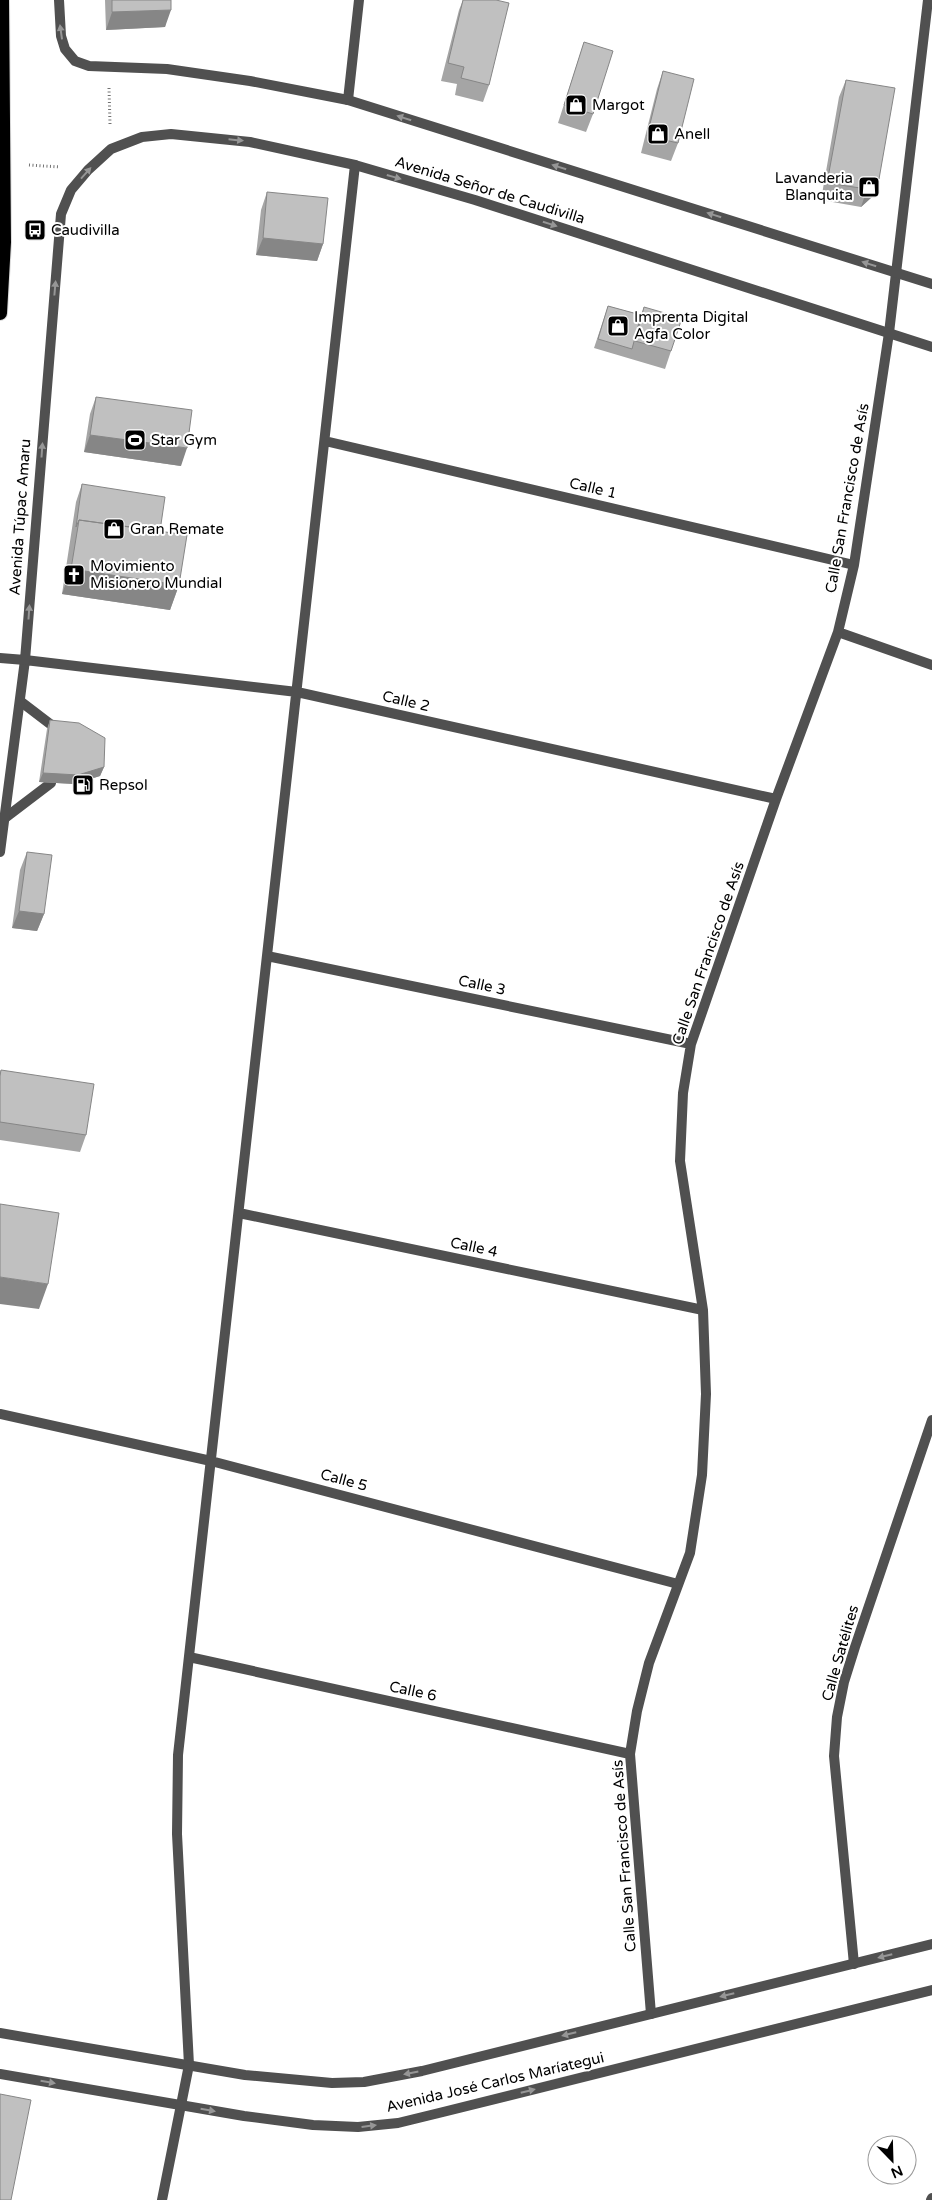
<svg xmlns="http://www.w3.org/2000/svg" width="932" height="2200" viewBox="0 0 932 2200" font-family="'Varela Round',sans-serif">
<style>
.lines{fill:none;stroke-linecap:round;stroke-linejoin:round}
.trunk-casing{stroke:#dbdbdb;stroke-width:16}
.path{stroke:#727272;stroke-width:3;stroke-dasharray:1 2.5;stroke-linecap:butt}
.service{stroke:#505050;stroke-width:10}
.minor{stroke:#505050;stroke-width:10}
.tertiary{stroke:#505050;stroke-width:10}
.trunk{stroke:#000;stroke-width:14}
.wall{fill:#a5a5a5}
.shaded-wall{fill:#868686}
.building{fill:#c0c0c0;stroke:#868686}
.oneway{fill:#969696}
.labels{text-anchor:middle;stroke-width:4;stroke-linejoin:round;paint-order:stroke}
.poi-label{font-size:15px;fill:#000;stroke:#fff;text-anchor:start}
.street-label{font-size:15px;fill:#000;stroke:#fff}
</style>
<rect width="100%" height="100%" fill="#fff"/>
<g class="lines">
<g class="trunk-casing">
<path id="trunk" d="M0 313 4 242 2 0"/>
</g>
<path class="path" d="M109 88 110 124
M29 165 60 167"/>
<path class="service" d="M20 701 58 730
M5 818 51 783"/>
<path class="minor" d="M348 100 359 0
M325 441 854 565
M838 632 932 665
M0 852 25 660 297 692 776 799
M267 956 691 1044
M239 1213 703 1310
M0 1414 211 1461 678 1584
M189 1657 630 1754
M854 1964 834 1756 837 1717 844 1682 855 1647 932 1420
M651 2014 630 1754 637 1711 649 1663 690 1553 702 1475 706 1394 703 1310 680 1161 683 1093 691 1044 776 799 838 632 854 565 889 333 928 0
M162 2200 189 2065 177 1834 178 1755 355 165
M931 2200 932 2198"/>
<path class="tertiary" d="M59 0 61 36 65 49 75 61 89 66 167 69 250 81 348 100 932 284
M0 658 25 660 61 214 71 190 88 170 111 149 142 137 171 134 250 142 355 165 475 200 932 347
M0 2033 245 2075 332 2083 364 2082 422 2071 932 1944
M0 2074 244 2116 313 2125 358 2127 398 2123 443 2112 932 1990"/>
<use href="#trunk" class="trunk"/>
</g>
<path class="wall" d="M105 0H171L165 27 106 30Z
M463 0H496L489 85 483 102 455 95 457 84 441 81 459 10Z
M584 42 593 114 586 132 558 123Z
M663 71 678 143 671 161 641 153 657 89Z
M846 80 872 197 861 207 821 200 839 97Z
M267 192 323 244 317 261 256 255 261 210Z
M608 306 641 315 644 307 671 351 665 369 594 348Z
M96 397 181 466 84 452 90 414Z
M82 484 160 531 179 585 170 610 62 594 76 502Z
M50 720 104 767 100 776 74 784 39 782 47 729Z
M27 852 44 914 37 931 12 928 20 870Z
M1 1070 86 1135 80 1152 0 1140V1072Z"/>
<path class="shaded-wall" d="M171 10 165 27 106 30 112 12Z
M879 179 872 197 861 207 867 189Z
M263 238 323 244 317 261 256 255Z
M90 435 187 448 181 466 84 452Z
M71 569 179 585 170 610 62 594Z
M104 767 100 776 74 784 39 782 43 773Z
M19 911 44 914 37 931 12 928Z
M0 1277 48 1284 39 1309 0 1304Z"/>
<path class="building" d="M112 0H171V10L112 12Z
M463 0H496L509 3 489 85 461 78 464 67 448 63Z
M584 42 613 51 593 114 564 105Z
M663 71 694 79 678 143 647 136Z
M846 80 895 88 879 179 867 189 827 183Z
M267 192 328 198 323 244 263 238Z
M608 306 641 315 632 349 598 339Z
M644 307 682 318 671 351 635 341Z
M96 397 192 410 187 448 90 435Z
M82 484 165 497 160 531 79 520 76 527Z
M79 520 187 535 179 585 71 569Z
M50 720 79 723 105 738 104 767 78 775 43 773Z
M27 852 52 855 44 914 19 911Z
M1 1070 94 1084 86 1135 0 1122V1076Z
M0 1204 59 1213 48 1284 0 1277Z
M0 2094 31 2100 11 2200H0Z"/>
<defs><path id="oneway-solid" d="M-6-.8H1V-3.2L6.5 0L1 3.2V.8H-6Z" transform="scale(1.25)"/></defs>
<g class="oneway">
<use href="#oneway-solid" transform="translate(61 32) rotate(-98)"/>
<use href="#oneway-solid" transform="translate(404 118) rotate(-163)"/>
<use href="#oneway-solid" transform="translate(236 140) rotate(6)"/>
<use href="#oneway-solid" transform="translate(559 167) rotate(-163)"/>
<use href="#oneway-solid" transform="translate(86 173) rotate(-48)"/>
<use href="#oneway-solid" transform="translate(394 177) rotate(16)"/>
<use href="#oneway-solid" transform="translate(714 215) rotate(-163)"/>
<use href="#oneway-solid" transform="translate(550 224) rotate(18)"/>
<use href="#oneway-solid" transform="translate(869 264) rotate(-163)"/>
<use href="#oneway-solid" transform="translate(55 288) rotate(-85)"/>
<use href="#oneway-solid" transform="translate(42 450) rotate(-86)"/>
<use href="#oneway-solid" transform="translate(29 612) rotate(-86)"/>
<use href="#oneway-solid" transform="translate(885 1956) rotate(166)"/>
<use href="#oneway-solid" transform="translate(727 1995) rotate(166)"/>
<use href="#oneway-solid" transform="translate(569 2034) rotate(166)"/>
<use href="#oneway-solid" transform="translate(411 2073) rotate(169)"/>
<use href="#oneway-solid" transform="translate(48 2082) rotate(10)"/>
<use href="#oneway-solid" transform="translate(528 2091) rotate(-14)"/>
<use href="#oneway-solid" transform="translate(208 2110) rotate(10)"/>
<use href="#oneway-solid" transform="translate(369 2126) rotate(-7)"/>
</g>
<defs>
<g id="shop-square" transform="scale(1.125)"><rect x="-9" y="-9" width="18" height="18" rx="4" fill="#000" stroke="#fff"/><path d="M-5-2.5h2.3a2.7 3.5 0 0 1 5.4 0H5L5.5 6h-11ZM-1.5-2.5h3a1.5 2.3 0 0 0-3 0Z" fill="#fff"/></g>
<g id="bus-square" transform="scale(1.125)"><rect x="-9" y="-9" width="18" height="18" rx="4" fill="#000" stroke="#fff"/><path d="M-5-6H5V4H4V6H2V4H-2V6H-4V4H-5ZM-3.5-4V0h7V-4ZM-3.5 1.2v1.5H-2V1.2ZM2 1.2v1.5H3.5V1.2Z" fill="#fff"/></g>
<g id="stadium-square" transform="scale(1.125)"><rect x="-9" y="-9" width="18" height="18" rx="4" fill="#000" stroke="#fff"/><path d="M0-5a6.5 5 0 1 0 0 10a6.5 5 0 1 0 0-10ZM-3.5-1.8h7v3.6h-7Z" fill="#fff"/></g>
<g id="church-square" transform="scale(1.125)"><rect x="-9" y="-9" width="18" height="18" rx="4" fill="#000" stroke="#fff"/><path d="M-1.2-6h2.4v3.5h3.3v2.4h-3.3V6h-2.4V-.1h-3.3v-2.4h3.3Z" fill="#fff"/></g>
<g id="fuel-square" transform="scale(1.125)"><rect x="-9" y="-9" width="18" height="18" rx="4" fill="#000" stroke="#fff"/><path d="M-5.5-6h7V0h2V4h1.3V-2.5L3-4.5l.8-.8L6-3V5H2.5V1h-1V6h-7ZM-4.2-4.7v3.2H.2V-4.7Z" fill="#fff"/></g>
</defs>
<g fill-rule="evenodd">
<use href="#shop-square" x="576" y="105"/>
<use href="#shop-square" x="658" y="134"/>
<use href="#shop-square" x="869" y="187"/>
<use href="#bus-square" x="35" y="230"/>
<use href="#shop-square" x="618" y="326"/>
<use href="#stadium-square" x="135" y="440"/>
<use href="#shop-square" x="114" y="529"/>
<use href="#church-square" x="74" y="575"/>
<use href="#fuel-square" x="83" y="785"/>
</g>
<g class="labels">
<g class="poi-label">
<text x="592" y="110">Margot</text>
<text x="674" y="139">Anell</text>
<text x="853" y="183" text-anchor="end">Lavanderia<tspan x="853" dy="17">Blanquita</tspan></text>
<text x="51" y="235">Caudivilla</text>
<text x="634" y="322">Imprenta Digital<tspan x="634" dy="17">Agfa Color</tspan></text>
<text x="151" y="445">Star Gym</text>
<text x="130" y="534">Gran Remate</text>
<text x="90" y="571">Movimiento<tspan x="90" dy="17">Misionero Mundial</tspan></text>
<text x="99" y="790">Repsol</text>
</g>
<g class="street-label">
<text transform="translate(490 190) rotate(17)" y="5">Avenida Señor de Caudivilla</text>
<text transform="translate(593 488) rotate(13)" y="5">Calle 1</text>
<text transform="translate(847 498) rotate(-80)" y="5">Calle San Francisco de Asís</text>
<text transform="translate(20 517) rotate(-86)" y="5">Avenida Túpac Amaru</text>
<text transform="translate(406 701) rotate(13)" y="5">Calle 2</text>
<text transform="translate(708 953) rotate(-71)" y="5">Calle San Francisco de Asís</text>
<text transform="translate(482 985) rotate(12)" y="5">Calle 3</text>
<text transform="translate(474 1247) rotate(12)" y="5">Calle 4</text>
<text transform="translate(344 1480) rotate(15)" y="5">Calle 5</text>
<text transform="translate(840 1653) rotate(-74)" y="5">Calle Satélites</text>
<text transform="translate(413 1691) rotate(12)" y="5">Calle 6</text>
<text transform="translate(624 1856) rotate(-94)" y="5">Calle San Francisco de Asís</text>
<text transform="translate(495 2082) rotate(-13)" y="5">Avenida José Carlos Maríategui</text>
</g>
</g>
<g transform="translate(892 2160) rotate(157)"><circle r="24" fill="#ffffff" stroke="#999999"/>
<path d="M0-4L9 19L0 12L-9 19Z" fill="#000000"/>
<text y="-8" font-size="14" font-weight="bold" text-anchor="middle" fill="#000000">N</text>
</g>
</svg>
